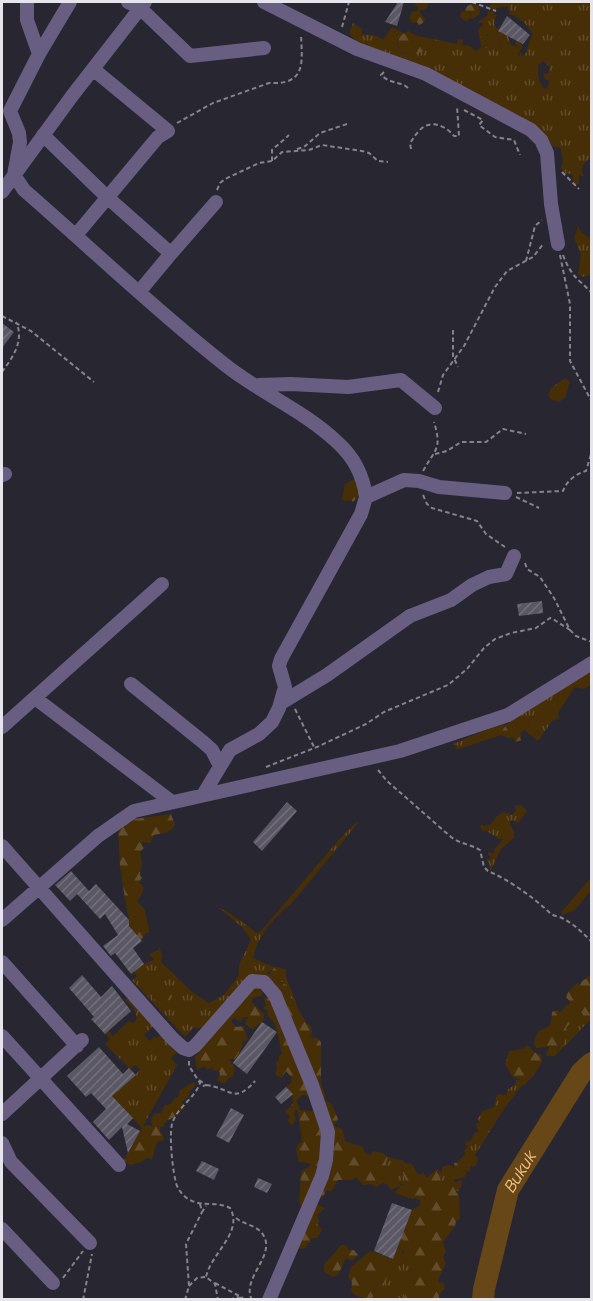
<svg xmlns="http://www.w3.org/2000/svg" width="593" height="1301" viewBox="0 0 593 1301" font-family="Manrope,sans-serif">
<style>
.grass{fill:url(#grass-tufts);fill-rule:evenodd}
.forest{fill:url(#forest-firs)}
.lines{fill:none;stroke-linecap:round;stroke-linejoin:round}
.river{stroke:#674717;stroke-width:22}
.building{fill:url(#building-hatch)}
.path{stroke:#85848d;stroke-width:2;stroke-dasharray:4.5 3;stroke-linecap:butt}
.minor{stroke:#675e82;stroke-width:14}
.labels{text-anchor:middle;stroke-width:4.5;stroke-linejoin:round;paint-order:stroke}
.water-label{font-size:16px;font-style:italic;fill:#f4c587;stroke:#282631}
</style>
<defs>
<pattern id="grass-tufts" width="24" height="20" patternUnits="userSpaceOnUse" patternTransform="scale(1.5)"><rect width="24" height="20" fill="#462e07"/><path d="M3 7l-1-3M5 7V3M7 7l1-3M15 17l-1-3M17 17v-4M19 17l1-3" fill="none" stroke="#614c2b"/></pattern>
<pattern id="forest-firs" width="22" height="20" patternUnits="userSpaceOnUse" patternTransform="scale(1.5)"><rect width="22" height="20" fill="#462e07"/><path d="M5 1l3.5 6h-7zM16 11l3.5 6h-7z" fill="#614c2b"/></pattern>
<pattern id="building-hatch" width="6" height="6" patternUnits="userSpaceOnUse" patternTransform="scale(1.5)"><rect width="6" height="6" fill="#5b5865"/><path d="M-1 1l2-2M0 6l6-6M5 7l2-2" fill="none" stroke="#73707b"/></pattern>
</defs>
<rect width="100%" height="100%" fill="#282631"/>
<path class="grass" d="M488 2H591L592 155C587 162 577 167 585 177L579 175V184H574L572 174H566L561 168 563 163 561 148 553 146 548 140 491 100H487L362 48 349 33 353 23 362 29V34L377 36 383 40 392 27 404 33 399 36 398 47 401 54H405L421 48V40L414 35 457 44 458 39 463 40 462 45 470 46 476 51 481 47 503 51 500 43 493 45 494 39 492 32 480 38 478 30 484 23H479V21L487 16 489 10 496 15 494 24 500 32 508 36 511 45 518 47 515 43 517 40 521 42 522 48 517 55 520 56V52L524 56C529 48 528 42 533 34 527 24 520 18 510 14L508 6 496 8V11L489 9 491 4ZM543 61 550 67 548 73 543 74 545 79 549 81V85L545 89C538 83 538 75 538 65Z
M578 226 582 233 590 238 591 275 582 277 578 274 581 254 574 238Z
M591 670V685L584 689 575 687 558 713 559 718 552 721 538 741 524 730 529 725 528 720 523 718 524 713Z
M516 717 512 721 505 724 501 735 456 750 455 745 453 744Z
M521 805 527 811 518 823 512 820 510 822V825L514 831V838L501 849 490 872 489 863 486 859H492L488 854 489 852 494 854V850L503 839H499L485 830 483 832 480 827 482 824 484 826 490 825 497 816 503 812 512 815 516 811 515 806Z
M359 822 291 904C274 917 257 937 253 958L271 966 286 969V977L296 1002 284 993 283 982H278V970L272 969 202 1028H193L185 1037 132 980 137 976 133 971 148 962 154 960 149 954 159 950V945L162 956 161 962 192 992 209 1003 224 995 239 975V965L251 940 243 928 219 908C229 911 248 926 256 933L261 931 336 843 353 825Z
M591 878V890L575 910 563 915 561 912Z
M136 900 145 910 148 926 139 925 135 916 129 919 126 905 132 904Z
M127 998 153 1026 144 1035 150 1041 155 1036 157 1038 161 1035 177 1052 171 1058 177 1065 142 1128 112 1096 140 1070 135 1065 130 1069 105 1044 110 1039 105 1033 108 1030 113 1036 129 1021 133 1023 137 1019 134 1009 125 1000Z
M575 1010 591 1018V1016V1019L557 1054 566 1028 573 1014 572 1012Z
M517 1078 522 1085 504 1109 475 1155H465L464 1150 468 1147 465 1144 466 1142 470 1141 475 1133 478 1131 476 1124 479 1123 478 1118 483 1111 494 1107 497 1094 506 1095 508 1089 515 1085Z
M388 1157 399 1160H403L405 1163 400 1166 407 1184 404 1186 386 1172 384 1167Z
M449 1165 453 1166 457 1176 463 1170 467 1172 465 1177 453 1180 455 1182 463 1180 459 1191H456L457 1187 451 1183H444L438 1178 442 1173V1167Z
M401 1239 404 1240 405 1248 402 1250 403 1258 409 1262 413 1283 404 1299H376L372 1297C382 1292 393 1269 391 1258H393Z"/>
<path class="forest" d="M416 2H429L427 8 419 11 425 19 423 23 419 25 417 22 412 23 409 18 412 12 418 10V7L414 5Z
M472 4 479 6 480 13 473 19 469 18 467 22 460 17 461 12 465 11 467 6Z
M409 31 421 40 425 41 426 44 422 48 423 51 417 54 414 52 401 54 398 47 399 36Z
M489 32H492L495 36 493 45 500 43 504 54 492 49 481 47 480 38 485 34 488 36Z
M565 378 570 382C566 391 569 397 559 402L551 399 548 396 551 388Z
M357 478 359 496 353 502 351 500 344 501 342 499 345 484Z
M522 712 524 713 523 718 528 720 529 725 520 734 522 740 515 742 513 737 509 738 501 735C503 724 513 720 522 712Z
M171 814 175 825C169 834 164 833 154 835L150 843 142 842 144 848 140 852 142 863 140 875 142 878 139 882 144 888C141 897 135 906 126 905L120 867 118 826 134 819Z
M133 916 138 918 139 925H146L149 927V933H146L142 939 136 938 129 924V919Z
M274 968 278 970 281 974 279 982 287 985 284 989V993L296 1002C297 1010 303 1015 306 1023L310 1025 312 1032 310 1037 317 1038 321 1042V1083L326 1098 302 1095 296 1101 300 1108 299 1110 312 1111 324 1101 331 1103 338 1119 334 1126 342 1129 345 1141 363 1147 364 1151 370 1156 373 1151 383 1153 388 1157 384 1167 386 1172 397 1175 400 1185 404 1186 407 1184 403 1173 400 1172V1166L405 1163 412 1164 417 1173 421 1175 423 1172 427 1178 437 1169 442 1173 439 1178 444 1183H451L457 1187 456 1192 459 1194 460 1219 456 1221 455 1226 443 1242 446 1251 443 1257 446 1263 438 1280 439 1283 443 1282 445 1288 439 1295V1300L404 1299 407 1288 413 1283 409 1262 403 1258 404 1240 400 1239 412 1210 420 1205V1201L416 1198 412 1199 395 1193 400 1186 391 1190 387 1184 383 1183 376 1187 371 1184 363 1185 356 1177 352 1180H338L331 1192 327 1190 322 1198 319 1197 316 1204 325 1208 317 1215 319 1220 317 1224 322 1230 317 1238H311L310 1243H307V1247L303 1249 297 1248 302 1207 299 1202 301 1172 311 1165 308 1163 299 1162 296 1150 298 1144 302 1142 298 1110H295L294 1115 296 1118 292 1126 287 1120 290 1117 285 1111C287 1109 289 1108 291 1106 296 1100 290 1091 286 1087L291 1083 292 1078 286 1071 282 1078 275 1075 277 1068 276 1063 279 1060V1056L282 1054C279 1041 279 1024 267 1015L268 1011 263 1009 266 1005 264 999 267 995 263 991 261 996 252 998V1003L264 1014V1018L261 1023 252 1029 245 1024 248 1017H244L240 1022 235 1018 232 1020V1023L236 1027 244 1026 248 1040 242 1042C243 1050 239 1053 235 1059H229L235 1068 233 1077 229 1078 224 1084 217 1080 220 1074 219 1071 212 1070 213 1067 207 1070 205 1066 198 1069 196 1066 195 1056 199 1053 195 1048 264 974H269Z
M591 975V1018L585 1019 582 1013 573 1012 574 1018 566 1028 569 1037 564 1040V1045L559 1046 556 1056H547L546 1053 550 1047 536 1048 534 1044C537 1026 542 1033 551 1024L552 1012 558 1010 561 1012 566 1005H569L570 1002 566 997 568 992 577 983 580 985 581 982Z
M159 987H167L172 996 170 1000 162 1003 152 998V990Z
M527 1045 537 1054H541L542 1062 534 1075 523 1086 520 1084 519 1079 512 1076 505 1064 509 1051 523 1049Z
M194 1082 195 1086 189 1093V1096L182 1102 185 1108 171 1119 167 1120 163 1127H160V1132L163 1134 164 1140 157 1142 152 1159 146 1158 142 1162 130 1165 124 1160 143 1126 150 1125 153 1128 151 1120 154 1114 161 1113 165 1105 171 1104 173 1100 178 1097 180 1090Z
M472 1153 478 1158 476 1166H470V1172L464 1170 460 1175H455L454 1163 458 1162 463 1156Z
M341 1245H346L349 1250H354L358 1255 352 1261 346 1258 338 1275 333 1277 324 1272V1265Z
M370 1251 391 1258 394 1267C388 1273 386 1281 382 1289 379 1293 374 1296 370 1299L361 1297 360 1298 351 1292 352 1282 348 1277 351 1267Z"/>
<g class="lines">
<path class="river" id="s1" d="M483 1300 484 1289 508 1190 581 1073 592 1063"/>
</g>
<path class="building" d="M398 2H404L397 26 385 22Z
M507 16 530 35 523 44 498 31Z
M2 323 14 332 2 348Z
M542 601 543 613 519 616 517 604Z
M287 802 297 811 262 851 253 842Z
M71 871 89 891 96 884 129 920V926L142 941 133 948 144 964 131 974 115 953 111 956 103 946 118 935 105 914 100 919 77 894 70 901 55 885Z
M82 975 101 997 112 986 131 1011 105 1034 91 1019 94 1017 89 1011 69 988Z
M262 1022 277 1032 247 1074 233 1063Z
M99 1047 123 1074 129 1068 136 1075 112 1096 133 1118 127 1124 140 1131 128 1153 122 1127 109 1140 93 1122 106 1109 91 1093 86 1097 67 1076Z
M286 1087 293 1094 281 1104 275 1097Z
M231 1108 244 1115 229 1143 216 1136Z
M202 1161 219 1169 214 1180 196 1171Z
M258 1178 272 1184 267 1193 254 1187Z
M392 1203 412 1210 393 1259 374 1251Z"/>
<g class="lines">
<path class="path" d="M472 2 496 11
M342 27 349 2
M384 72 381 75C392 85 401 81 408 88
M464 110 483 120 479 125 495 137 514 140 520 155
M177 123 213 103 269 83C307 85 302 62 301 34
M297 149 304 147 320 133 347 124
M411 149 410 143C413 139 415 135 419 131 430 118 446 126 454 136H459L457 106
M272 161V150L289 135
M562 172 579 189
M217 190 220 183 225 179 259 163 272 161 282 152 309 150 322 145 362 151 369 153 378 161 388 162
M560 255 570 304V361L592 402
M563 255C571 276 577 278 592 293
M526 261 535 226 542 220
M2 316 31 331 94 382
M453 330V356L458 367
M2 372C12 358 25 341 16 322
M438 392 443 375 464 346 495 287 507 271 533 257 544 243
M435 454 447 451 461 442H486L503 429 526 434
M423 471C436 448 442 449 434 422
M517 493 563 491C566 482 575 474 586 471L592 451
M423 495 427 504 432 508 477 521 486 534 505 547
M516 497 539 508
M525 563 527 569 540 577 554 598 570 630 576 636 592 642
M295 709 314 747
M266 767 317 747 366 724 384 712 448 685 467 669 484 648 495 639 511 633 536 628 550 618 553 619 570 630
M378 770 387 781 451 837C460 844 470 844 480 850L484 867 488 871C509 880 533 897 550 913 553 916 558 916 562 918 574 924 583 933 592 942
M189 1061V1066L200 1083C195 1098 179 1106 173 1121 168 1131 173 1176 177 1186 180 1192 184 1197 190 1200 203 1207 217 1201 230 1208 244 1232 211 1253 206 1277
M199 1080 206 1085 200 1087
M206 1085C231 1088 234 1105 255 1081
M200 1204 202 1212 206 1206
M236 1218C243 1224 255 1225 261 1232 280 1254 240 1277 252 1300
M63 1278 83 1251
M215 1283 243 1298
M189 1286 197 1278 206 1277 215 1284 218 1300
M83 1300 92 1254
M185 1300 189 1286 186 1244 202 1212
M230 1300 237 1297 250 1300"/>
<path class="minor" d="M27 2V20L39 54
M70 2 39 54 10 111 19 133 20 142 14 175 24 190C91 248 155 310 224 364 260 393 303 410 337 442 354 457 363 474 366 497L404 480 419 481 439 487 505 493
M128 2 140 8 190 56 264 48
M264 2 357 49 426 74 531 130 541 140 547 153 551 204 558 244
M43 135 107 197 168 251V257L139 292
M2 192 72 96 145 2
M76 235 158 137 168 131 93 69
M168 257 216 202
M259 385 291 384 348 387 401 380 435 408
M2 475 5 474
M131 684 203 742 212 750 220 766
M35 698 172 802
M281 703 327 675 410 616 451 600 472 585 489 577 506 574 514 556
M2 727 162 584
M203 795 230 750 259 734 272 722 279 708 285 687 279 666 281 659 361 514 366 497
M2 846 172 1038 183 1048 189 1050 195 1046 252 981 264 982 275 995 312 1085 328 1132 326 1160 322 1176 269 1300
M2 920 98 836 134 811 400 751 508 715 592 663
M2 962 77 1046
M2 1036 119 1165
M2 1114 82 1040
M2 1143 11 1162 90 1243
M2 1229 53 1283"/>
</g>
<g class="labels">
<g class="water-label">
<text dy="6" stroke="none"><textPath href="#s1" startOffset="134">Bukuk</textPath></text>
</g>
</g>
<rect width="593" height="1301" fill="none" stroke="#e6e5ec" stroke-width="6"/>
</svg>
